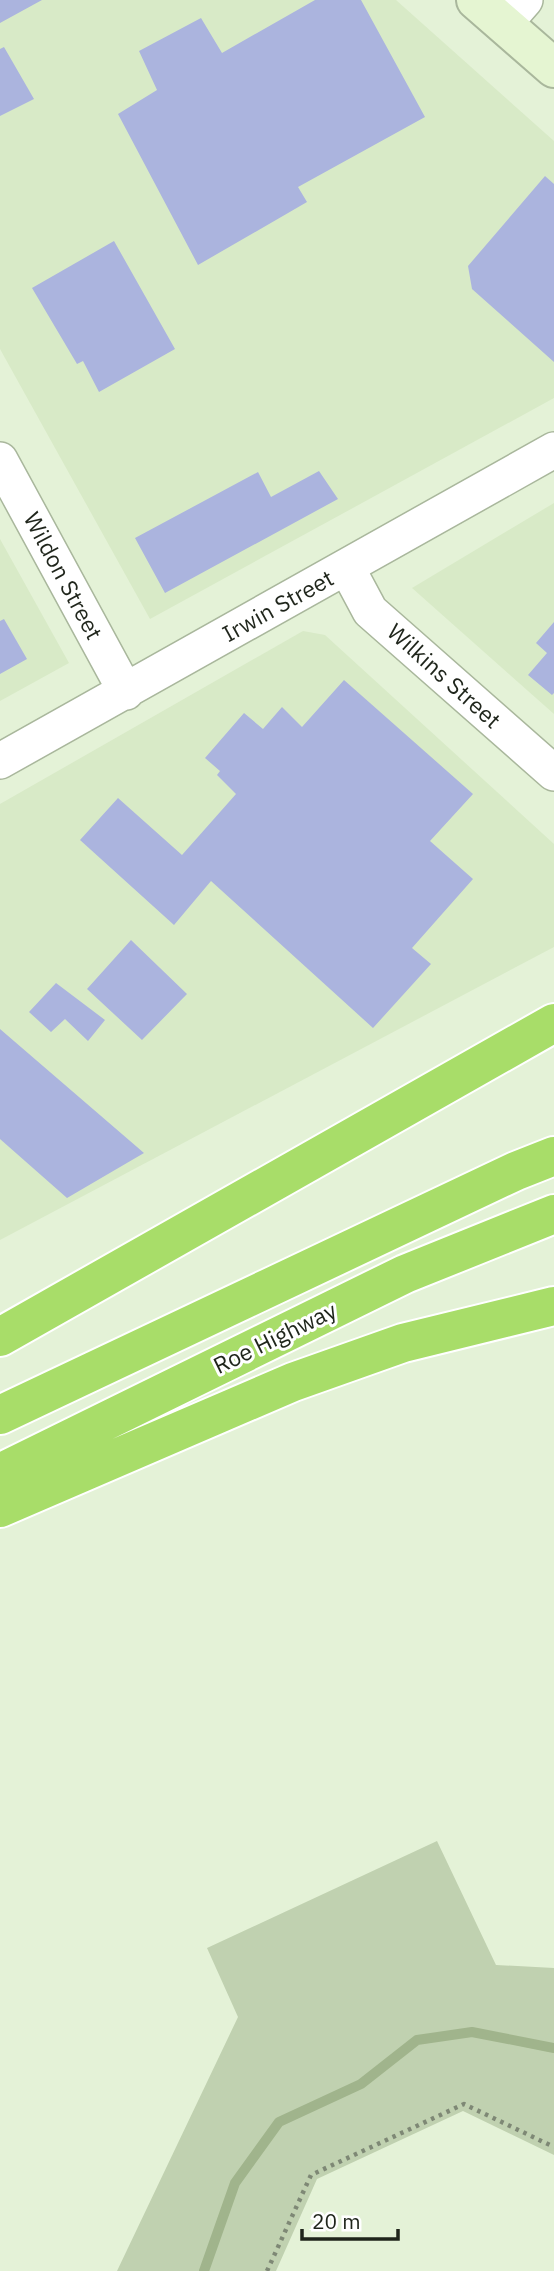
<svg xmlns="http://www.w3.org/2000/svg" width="554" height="2271" viewBox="0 0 554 2271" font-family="'IBM Plex Sans',sans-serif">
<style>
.built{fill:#d8eac7}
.green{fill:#c0d1b0}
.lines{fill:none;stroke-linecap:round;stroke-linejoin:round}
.stream{stroke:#a0b48c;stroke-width:10}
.building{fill:#abb4de}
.minor-casing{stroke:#a9b79c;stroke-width:38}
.secondary-casing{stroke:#a9b79c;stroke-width:42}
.motorway-casing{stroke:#fff;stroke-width:42}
.path{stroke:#7e8875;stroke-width:4.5;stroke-dasharray:3.5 5;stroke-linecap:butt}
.minor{stroke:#fff;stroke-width:35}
.secondary{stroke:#e5f5d2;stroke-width:38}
.motorway{stroke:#a8dd69;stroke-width:38}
.labels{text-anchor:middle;stroke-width:6;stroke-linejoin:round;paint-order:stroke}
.street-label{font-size:23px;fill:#1f251b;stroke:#fff}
</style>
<rect width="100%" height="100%" fill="#e4f2d7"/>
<path class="built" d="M0 0H396L554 141V398L150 619 0 349Z
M554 503V714L412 588Z
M0 539 69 663 0 701Z
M303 631 325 635 554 844V947L0 1240V804Z"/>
<path class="green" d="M437 1841 496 1965 554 1968V2155L463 2111 317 2179 276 2271H117L238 2017 207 1948Z"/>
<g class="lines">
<path class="stream" d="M204 2271 235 2183 279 2122 361 2084 417 2040 472 2032 554 2048"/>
</g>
<path class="building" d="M0 0H42L0 23Z
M315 0H361L425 117 298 187 307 202 198 265 118 114 157 90 139 51 201 18 222 53Z
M4 47 34 99 0 116V49Z
M545 176 554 184V362L472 289 468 266Z
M114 241 175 349 99 392 83 361 77 364 32 288Z
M319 471 338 499 165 593 135 538 258 472 271 497Z
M4 619 27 659 0 674V621Z
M554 622V693L552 695 528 675 547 653 536 643Z
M344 680 473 794 430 841 473 879 412 948 431 964 373 1028 211 881 174 925 80 840 118 798 182 855 236 794 217 775 220 771 205 758 244 713 263 729 282 707 302 727Z
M131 940 187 994 142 1040 87 989Z
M56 983 105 1020 88 1041 65 1019 51 1032 29 1012Z
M0 1029 144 1153 67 1198 0 1139Z"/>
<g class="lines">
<g class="minor-casing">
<path id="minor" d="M504 24 525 0
M0 460 126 692
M347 568 370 611 554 773
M0 761 554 450"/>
</g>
<g class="secondary-casing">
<path id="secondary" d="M476 0 554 68"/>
</g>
<g class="motorway-casing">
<path id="motorway" d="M0 1337 554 1023
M0 1415 516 1171 554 1156
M0 1473 405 1274 554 1214
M0 1508 293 1382 403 1343 554 1306"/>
</g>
<path class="path" d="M267 2271 311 2175 464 2104 554 2147"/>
<use href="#minor" class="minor"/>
<use href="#secondary" class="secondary"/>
<use href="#motorway" class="motorway"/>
</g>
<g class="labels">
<g class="street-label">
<text transform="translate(63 576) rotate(62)" y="8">Wildon Street</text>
<text transform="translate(278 606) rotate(-29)" y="8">Irwin Street</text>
<text transform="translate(444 676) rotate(42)" y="8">Wilkins Street</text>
<text transform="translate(275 1338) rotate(-26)" y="8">Roe Highway</text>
</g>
</g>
<path d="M302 2229v10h96v-10" fill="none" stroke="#1f251b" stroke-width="3.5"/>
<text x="312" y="2229" font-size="21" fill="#1f251b" stroke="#ffffff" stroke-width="5" paint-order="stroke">20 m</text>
</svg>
